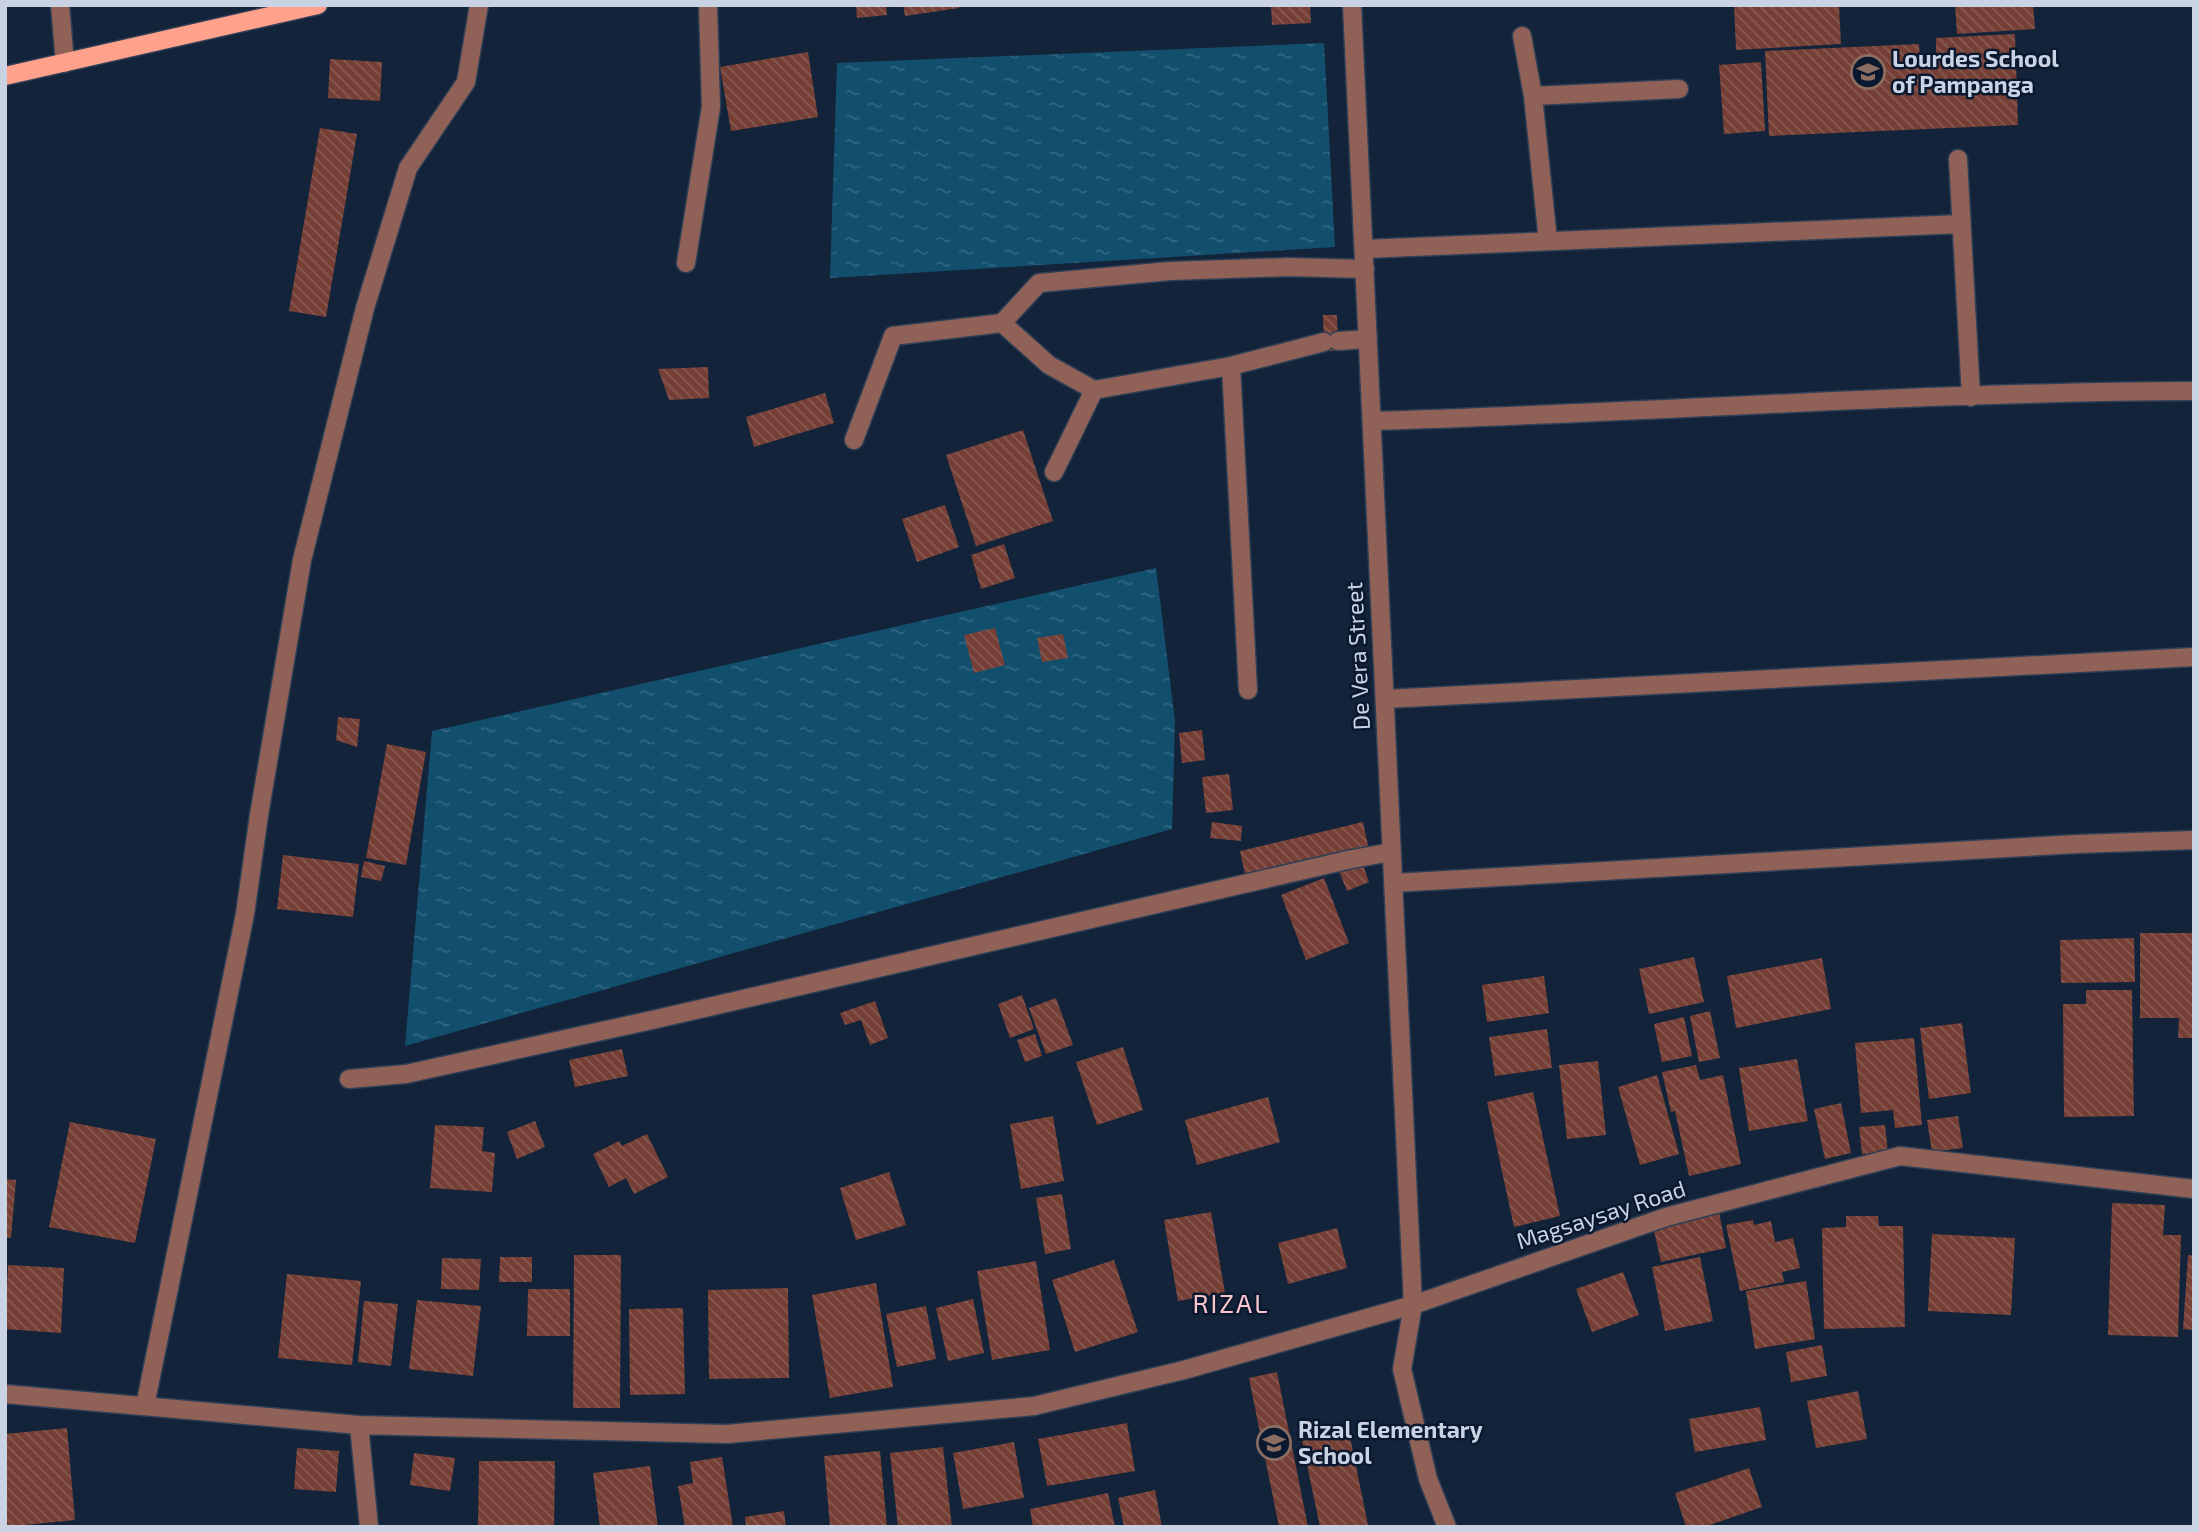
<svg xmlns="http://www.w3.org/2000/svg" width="2199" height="1532" viewBox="0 0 2199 1532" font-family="'Exo 2',sans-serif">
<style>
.water{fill:url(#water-ripples)}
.building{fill:url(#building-back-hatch)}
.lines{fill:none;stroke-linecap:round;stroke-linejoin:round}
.minor-casing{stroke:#303f55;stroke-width:21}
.major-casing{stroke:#303f55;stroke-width:21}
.minor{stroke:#906257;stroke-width:18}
.major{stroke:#ffa18b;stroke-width:18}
.labels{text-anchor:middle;stroke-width:5;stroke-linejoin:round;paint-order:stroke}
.poi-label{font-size:23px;font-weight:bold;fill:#c9d3e3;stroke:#0a192f;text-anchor:start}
.street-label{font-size:23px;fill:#c9d3e3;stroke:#0a192f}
.quarter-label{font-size:26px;letter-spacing:2px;fill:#fac6cd;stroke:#0a192f}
</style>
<defs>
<pattern id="water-ripples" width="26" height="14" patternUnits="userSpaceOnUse" patternTransform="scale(1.75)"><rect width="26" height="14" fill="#114f6d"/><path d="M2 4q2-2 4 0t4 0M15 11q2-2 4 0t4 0" fill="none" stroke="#326782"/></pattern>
<pattern id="building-back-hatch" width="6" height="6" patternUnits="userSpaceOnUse" patternTransform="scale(1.75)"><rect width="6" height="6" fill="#753f35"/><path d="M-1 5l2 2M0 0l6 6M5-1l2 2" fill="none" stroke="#875a52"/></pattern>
</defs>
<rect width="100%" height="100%" fill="#13233a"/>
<path class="water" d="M1324 43 1335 247 830 278 837 63Z
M1156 568 1175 721 1172 829 405 1046 432 731Z"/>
<path class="building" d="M856 5H886L887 15 857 18Z
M903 5H958L959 8 905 16Z
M1271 5H1310L1311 23 1272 25Z
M1734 5H1839L1841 44 1736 50Z
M1955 5H2033L2035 29 1957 34Z
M2015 34 2018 125 1769 136 1765 51 1919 44 1920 58 1936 57V38Z
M808 52 818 117 731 131 720 67Z
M330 59 382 62 380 101 328 98Z
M1761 62 1765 131 1724 134 1719 65Z
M320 128 357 134 326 317 289 311Z
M1323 315H1337L1338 351H1324Z
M708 367 709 398 669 400 658 369Z
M825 393 834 423 754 447 746 417Z
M1023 430 1053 521 976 546 946 455Z
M945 505 959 547 917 562 902 519Z
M1004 544 1015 578 981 589 971 555Z
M995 628 1005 665 974 673 964 635Z
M1063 634 1068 658 1042 662 1037 638Z
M338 717 360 719 357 747 336 740Z
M1202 730 1205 760 1182 763 1179 733Z
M387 744 426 752 406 865 366 858Z
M1229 774 1233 810 1206 813 1202 777Z
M1212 822 1242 826 1241 841 1210 838Z
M1363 822 1369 850 1246 879 1240 851Z
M283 855 359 864 353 917 277 909Z
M364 861 385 866 381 881 361 877Z
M1362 862 1369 882 1347 891 1339 871Z
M1324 878 1349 943 1306 960 1281 895Z
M2140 933H2194V1038H2178L2179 1018H2140Z
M2134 938 2135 982 2061 983 2060 940Z
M1694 957 1704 1002 1649 1014 1639 969Z
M1822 958 1831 1009 1736 1028 1727 976Z
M1544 976 1549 1013 1487 1022 1482 985Z
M2086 990H2132L2134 1116 2064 1117 2063 1004H2086Z
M1022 995 1034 1029 1010 1038 998 1004Z
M1056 998 1073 1045 1046 1054 1029 1008Z
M875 1001 888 1038 870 1045 861 1020 845 1025 840 1013Z
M1710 1011 1720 1058 1699 1062 1690 1016Z
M1684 1017 1692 1056 1662 1062 1654 1024Z
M1962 1023 1971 1093 1929 1099 1920 1028Z
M1547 1029 1552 1068 1495 1076 1489 1037Z
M1035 1034 1042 1056 1025 1062 1017 1040Z
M1914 1038 1922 1125 1895 1128 1893 1110 1861 1113 1855 1043Z
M1123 1047 1143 1110 1097 1125 1076 1062Z
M622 1049 628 1076 575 1087 569 1060Z
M1797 1059 1808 1121 1749 1131 1739 1068Z
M1598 1061 1606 1135 1567 1139 1559 1065Z
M1696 1065 1700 1080 1723 1075 1741 1164 1689 1176 1675 1111 1671 1112 1662 1072Z
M1657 1075 1679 1154 1640 1165 1618 1087Z
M1533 1092 1560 1216 1514 1227 1487 1102Z
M1268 1097 1280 1142 1197 1165 1185 1120Z
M1841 1103 1851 1153 1825 1159 1814 1109Z
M1053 1116 1064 1181 1021 1189 1010 1124Z
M1958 1116 1963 1148 1932 1152 1927 1120Z
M535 1121 545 1147 517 1159 507 1132Z
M70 1122 156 1139 135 1243 49 1227Z
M435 1125 484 1127 482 1151 495 1153 492 1192 430 1188Z
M1885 1125 1888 1152 1862 1154 1859 1127Z
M647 1134 668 1177 634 1194 626 1178 609 1187 593 1154 619 1141 622 1146Z
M889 1172 906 1225 856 1240 840 1188Z
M5 1179 16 1180 11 1238 5 1237Z
M1062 1194 1071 1249 1045 1254 1036 1198Z
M2112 1203 2165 1205 2163 1235H2181L2178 1337 2108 1335Z
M1211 1212 1225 1293 1178 1301 1164 1220Z
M1719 1212 1726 1248 1661 1262 1653 1226Z
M1846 1216H1878L1879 1226H1903L1905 1327 1824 1329 1822 1228 1846 1227Z
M1753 1220 1754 1225 1771 1221 1775 1242 1793 1238 1800 1268 1782 1272 1784 1282 1740 1291 1726 1225Z
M1337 1228 1347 1268 1288 1284 1278 1243Z
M1932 1234 2015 1238 2011 1315 1928 1311Z
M574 1255H621L620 1408H573Z
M2188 1255 2194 1256V1330L2183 1329Z
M500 1257H532V1282H499Z
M1700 1257 1713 1321 1665 1331 1652 1267Z
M442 1258 481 1259 479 1290 441 1289Z
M1114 1260 1138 1332 1075 1352 1052 1280Z
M1036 1261 1050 1350 992 1360 977 1271Z
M8 1265 64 1268 61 1333 5 1329Z
M1623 1272 1639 1315 1592 1332 1576 1289Z
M287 1274 361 1281 352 1365 278 1358Z
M1806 1281 1815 1339 1755 1349 1746 1291Z
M876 1283 893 1387 830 1398 812 1295Z
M788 1288 789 1378 709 1379 708 1290Z
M528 1289H570V1336H527Z
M973 1299 984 1353 948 1361 936 1308Z
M417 1300 481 1306 473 1376 409 1369Z
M364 1301 398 1304 391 1366 358 1362Z
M926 1306 936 1359 897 1367 886 1314Z
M683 1308 685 1394 630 1395 629 1309Z
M1822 1345 1827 1376 1791 1382 1786 1352Z
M1277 1372 1308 1527H1279L1249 1378Z
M1858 1391 1867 1439 1816 1448 1807 1401Z
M1760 1407 1766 1440 1695 1452 1689 1419Z
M1127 1423 1135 1471 1047 1486 1038 1439Z
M67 1428 75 1520 5 1527V1434Z
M1349 1432 1368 1525 1320 1527 1302 1441Z
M1014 1442 1024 1498 963 1509 953 1453Z
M943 1447 952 1527H898L890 1453Z
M297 1448 339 1451 336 1492 294 1489Z
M880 1451 887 1527H830L824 1456Z
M414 1453 455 1458 450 1491 410 1485Z
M722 1457 733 1527H685L678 1486 693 1483 690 1462Z
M479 1461H555L554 1527H478Z
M650 1466 658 1527H600L593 1473Z
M1749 1468 1762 1507 1704 1527H1686L1675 1493Z
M1155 1490 1162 1527H1124L1118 1498Z
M1108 1493 1115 1527H1033L1030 1509Z
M784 1511 786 1527H746L745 1517Z"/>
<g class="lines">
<g class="minor-casing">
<path id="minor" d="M60 5 65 63
M1352 5 1413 1305 1402 1369 1428 1479 1447 1527
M1522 36 1533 96 1548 241
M1533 96 1679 89
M1958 159 1971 397
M1364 249 1961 224
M686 263 711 107 708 5
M1002 323 1039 283 1170 271 1289 267 1365 269
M1338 341 1368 339
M1231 366 1248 690
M1373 421C1646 413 1920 392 2194 391
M854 440 893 336 1002 323 1049 365 1094 390
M1054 472 1094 390 1231 366 1324 342
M1385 699 2194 657
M1393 883 2077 844 2194 840
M349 1079 406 1074 652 1020 1352 859 1392 852
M5 1394 359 1425 727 1434 1034 1406 1184 1370 1413 1305 1666 1217 1900 1156 2194 1189
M145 1406 245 914 259 815 302 560 365 308 408 168 466 82 479 5
M359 1425 369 1527"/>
</g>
<g class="major-casing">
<path id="major" d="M5 76 318 5"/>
</g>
<use href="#minor" class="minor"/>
<use href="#major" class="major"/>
</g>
<defs>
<g id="school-ring" transform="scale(1.75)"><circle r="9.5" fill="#0a192f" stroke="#8d6e63" stroke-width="1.5"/><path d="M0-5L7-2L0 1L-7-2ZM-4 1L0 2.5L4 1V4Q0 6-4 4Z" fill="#8d6e63"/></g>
</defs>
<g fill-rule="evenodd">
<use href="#school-ring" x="1868" y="72"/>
<use href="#school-ring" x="1274" y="1443"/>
</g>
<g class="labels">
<g class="poi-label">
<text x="1892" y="67">Lourdes School<tspan x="1892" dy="26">of Pampanga</tspan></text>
<text x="1298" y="1438">Rizal Elementary<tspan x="1298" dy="26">School</tspan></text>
</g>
<g class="street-label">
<text transform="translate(1358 656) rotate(-93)" y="8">De Vera Street</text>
<text transform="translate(1601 1215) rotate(-18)" y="8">Magsaysay Road</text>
</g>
<g class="quarter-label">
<text x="1231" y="1313">RIZAL</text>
</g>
</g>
<rect width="2199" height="1532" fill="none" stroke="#c9d3e3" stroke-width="14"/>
</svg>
